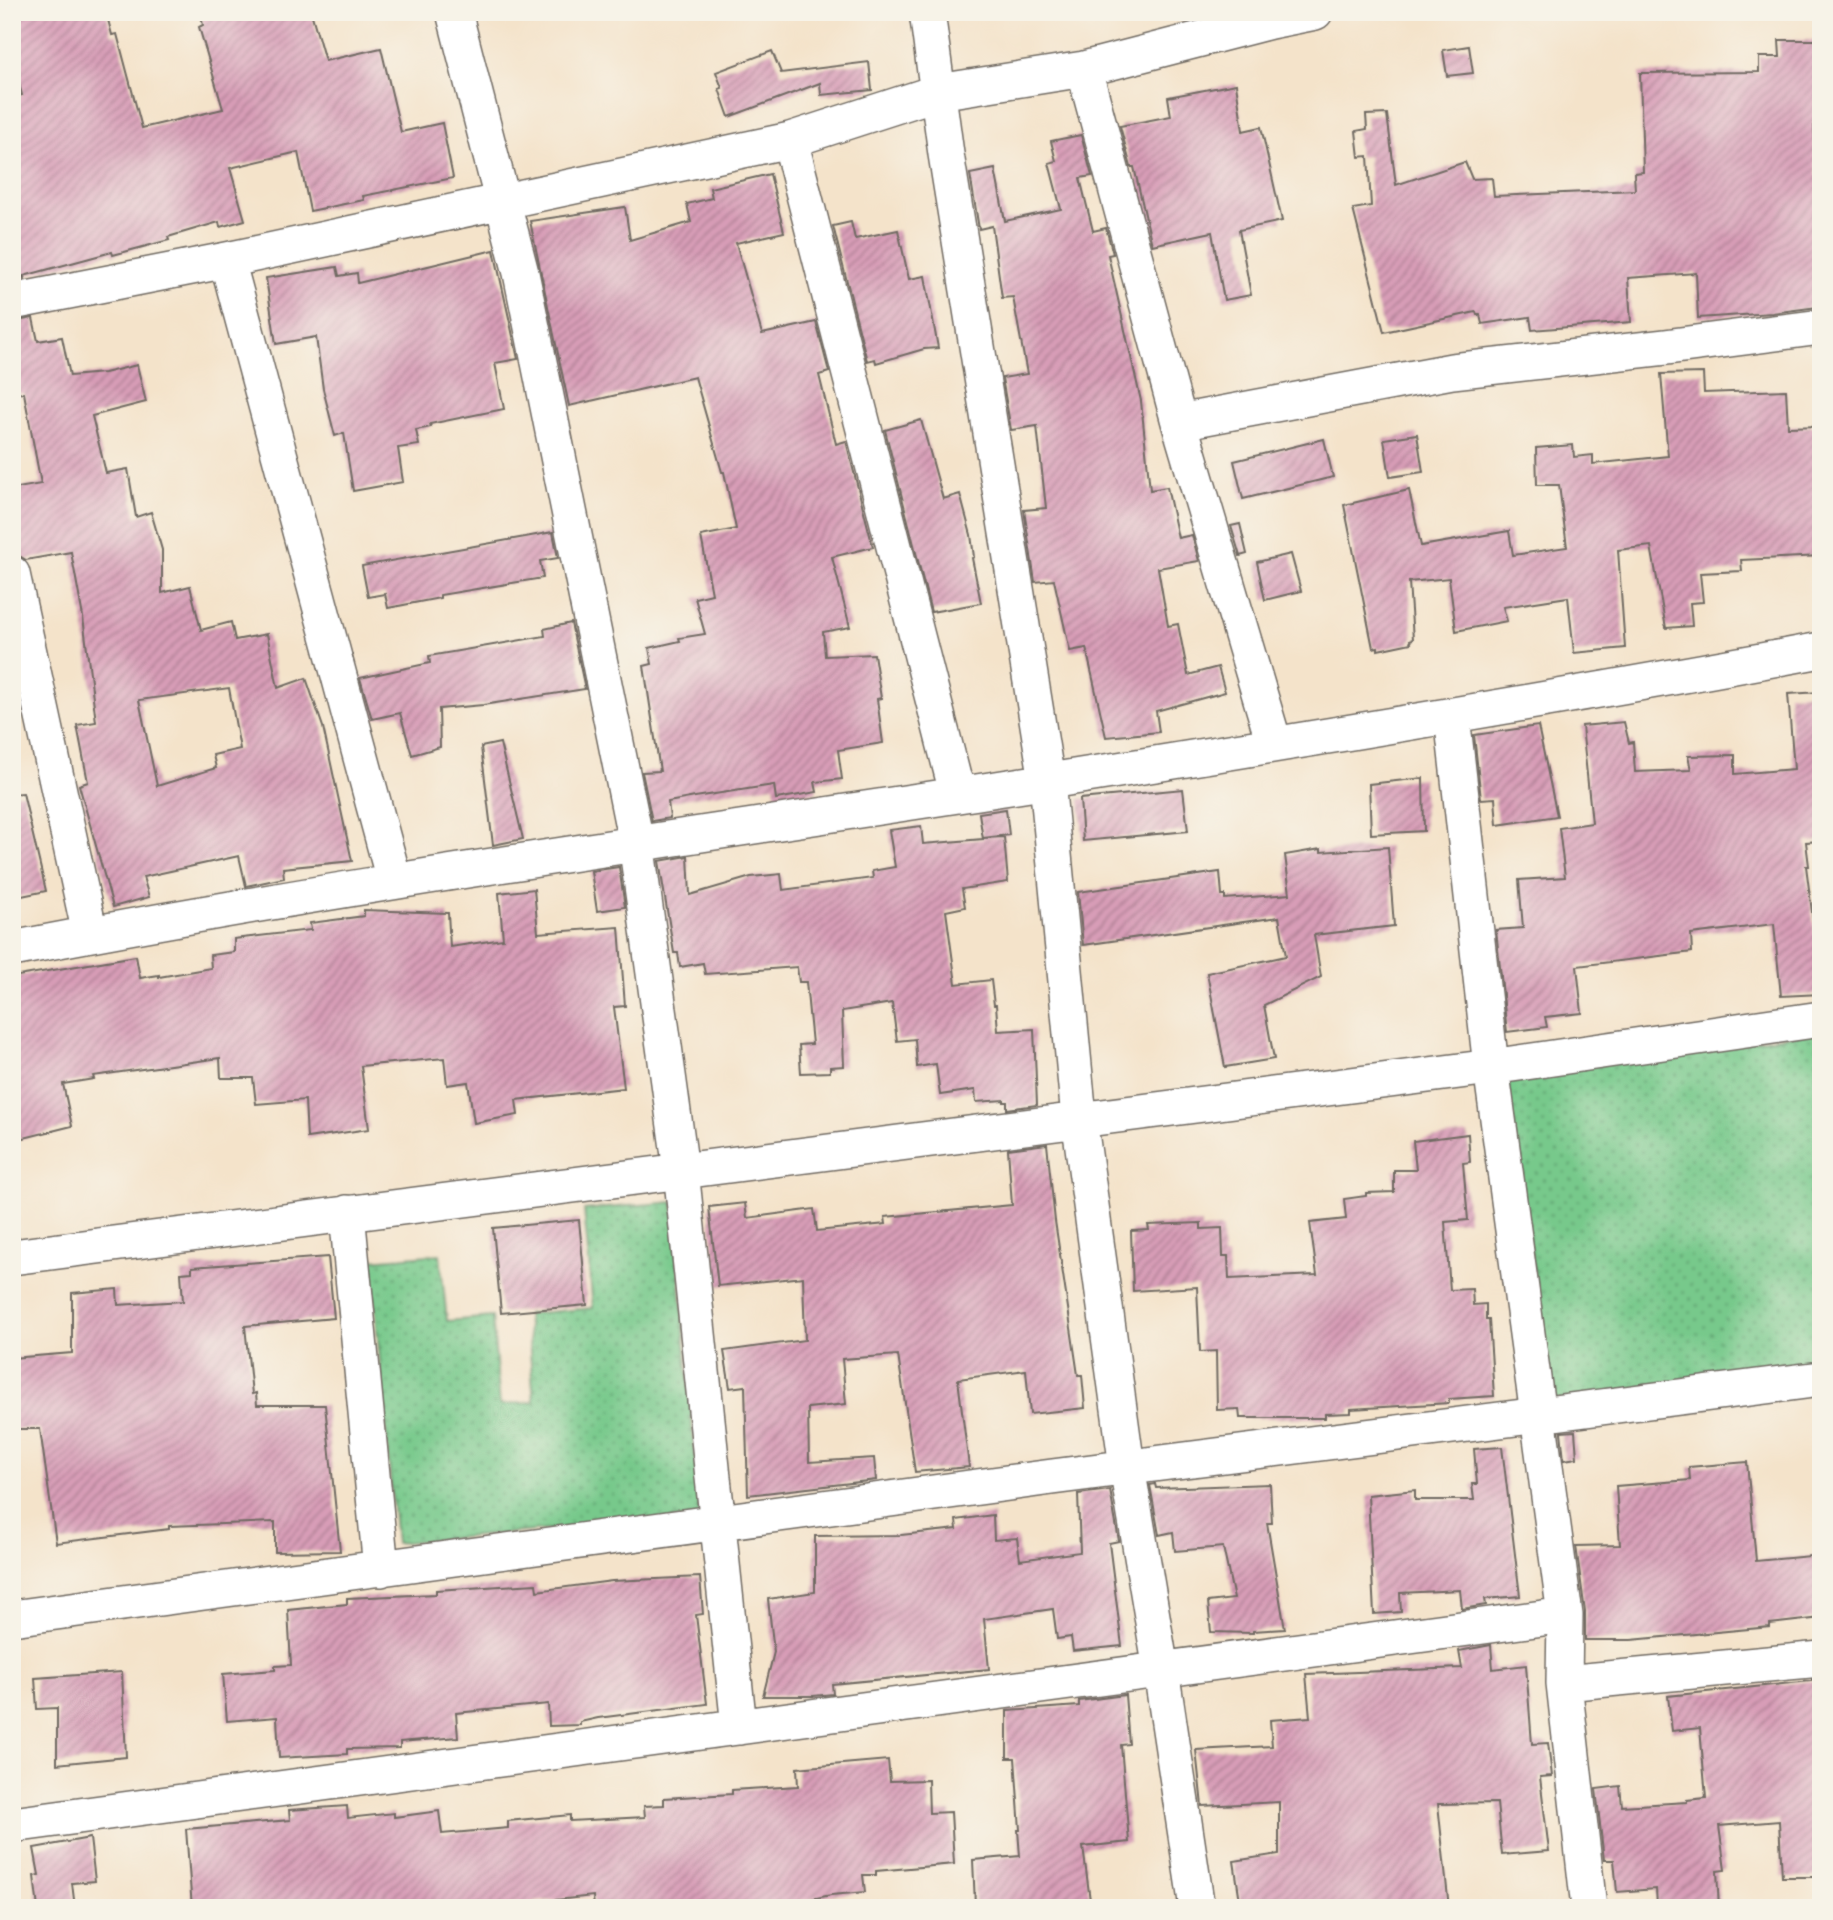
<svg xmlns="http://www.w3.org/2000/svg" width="1833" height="1920" viewBox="0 0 1833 1920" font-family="'Balsamiq Sans',sans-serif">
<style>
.grass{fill:url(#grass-dots);stroke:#517a5b;stroke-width:2}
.building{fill:url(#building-hatch);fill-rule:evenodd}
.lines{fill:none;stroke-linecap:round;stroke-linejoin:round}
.minor-casing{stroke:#716b63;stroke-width:38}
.minor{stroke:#fff;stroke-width:35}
</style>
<defs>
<pattern id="grass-dots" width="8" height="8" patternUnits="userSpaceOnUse" patternTransform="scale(1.75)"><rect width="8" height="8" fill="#77c98b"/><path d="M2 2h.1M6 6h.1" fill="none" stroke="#62a372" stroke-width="1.8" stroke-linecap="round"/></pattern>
<pattern id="building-hatch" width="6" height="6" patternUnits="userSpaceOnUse" patternTransform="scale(1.75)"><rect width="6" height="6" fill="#d89db7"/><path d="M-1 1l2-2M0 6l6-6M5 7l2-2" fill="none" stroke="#af8095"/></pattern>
</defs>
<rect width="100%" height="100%" fill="#f7f3e8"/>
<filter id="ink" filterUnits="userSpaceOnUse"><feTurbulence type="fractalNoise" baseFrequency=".0143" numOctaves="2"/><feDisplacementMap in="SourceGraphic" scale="14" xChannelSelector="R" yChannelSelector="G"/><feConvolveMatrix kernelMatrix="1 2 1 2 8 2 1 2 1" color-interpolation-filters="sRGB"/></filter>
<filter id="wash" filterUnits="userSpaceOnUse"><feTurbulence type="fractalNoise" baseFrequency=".00686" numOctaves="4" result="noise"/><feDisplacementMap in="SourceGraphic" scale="28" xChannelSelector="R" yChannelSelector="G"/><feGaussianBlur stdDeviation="1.57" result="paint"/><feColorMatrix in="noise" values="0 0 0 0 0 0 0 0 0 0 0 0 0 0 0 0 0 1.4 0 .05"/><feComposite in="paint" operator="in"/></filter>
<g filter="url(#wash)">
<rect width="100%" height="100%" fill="#f4e3ca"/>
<path class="grass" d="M1821 1031V1370L1553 1400 1505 1076Z
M673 1202 700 1517 396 1543 371 1260 440 1254 447 1321 492 1317 500 1405 534 1402 527 1314 593 1308 584 1210Z"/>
<g id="blocks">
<path class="building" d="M12 12H106L112 35 117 34 142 128 223 109 199 27 203 25 200 12H311L325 61 381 48 401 132 442 123 453 178 363 196 364 200 310 211 298 152 230 168 245 220 220 227 219 222 168 237 169 240 113 255 112 252 20 277H24L25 279 12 281V98L22 95 12 56Z
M1779 40H1821V123H1814L1817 176H1821V289H1815L1818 307 1772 313 1698 318 1696 273 1628 278 1631 322 1532 330 1530 317 1482 324 1480 315H1477L1476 312 1384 332 1353 209 1371 206 1368 156 1359 157 1356 131 1367 129 1366 115 1387 114 1396 185 1465 162 1472 179 1492 178 1494 196 1635 190 1634 173 1643 172 1640 73 1759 72V57H1780Z
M1469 46 1473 73 1447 76 1443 50Z
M772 51 781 73 869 62 872 90 821 95 820 83 729 117 719 89 722 88 716 72Z
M1236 84 1243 131 1261 127 1282 221 1239 230 1251 295 1224 300 1212 232 1152 245 1134 167H1131L1120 126 1171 116 1168 97Z
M1081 135 1092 176 1080 178 1093 231 1106 228 1113 254 1108 255 1141 401 1150 490 1167 487 1178 538 1192 535 1199 561 1158 568 1168 626 1178 624 1188 675 1218 667 1225 692 1156 711 1159 732 1106 737 1086 648 1070 651 1054 580 1035 582 1024 510 1046 508 1037 426 1011 430 1002 378 1027 374 1013 297 1002 298 992 226 979 229 970 174 995 169 1005 221 1061 209 1049 163 1056 161 1051 141Z
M770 174 784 232 736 243 762 334 816 322 829 372 819 375 836 444 846 441 873 547 832 557 850 627 823 632 825 656 874 654 881 698 877 699 883 743 838 750 842 779 815 782 817 792 776 799 774 785 695 797 668 802 670 818 652 821 642 772 660 771 644 666 652 664 649 648 680 641 679 638 705 634 695 598 712 594 701 536 736 529 724 472H722L695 377 569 406 530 221 625 207 630 240 691 222 687 204 712 198 710 188Z
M851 222 855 239 898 230 909 279 925 276 938 348 924 349 876 363 875 359 867 361 833 226Z
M494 250 518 359 495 363 504 409 430 424 431 427 416 430 419 445 398 448 403 482 353 491 344 433 335 436 323 389 316 337 276 344 266 278 337 267 339 276 357 273 358 283Z
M33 318 38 341 62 337 70 376 104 373 137 365 146 402 92 416 106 473 128 469 136 517 151 512 162 550V593L190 586 201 630 231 622 235 640 267 634 278 688 306 678 323 727 352 861 283 868 284 878 246 886 239 856 143 877 149 897 113 907 79 785 88 782 77 725 96 722 83 617 71 552 26 560 18 555 12 521V489L41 484 24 393 12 394V322ZM229 688 240 749 213 755 216 768 157 786 139 700Z
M1703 373 1704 393 1786 390 1788 427 1821 426V556L1741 560 1742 571 1700 573 1703 602 1690 603 1692 626 1666 628 1651 546 1618 550 1625 648 1574 653 1568 597 1503 607 1507 621 1456 631 1449 578 1409 582 1413 639 1410 640 1411 643 1378 650V647L1373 648 1344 505 1409 490 1421 546 1509 531 1513 555 1567 547 1559 485H1537L1536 448 1573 445 1574 457 1593 455V464L1668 456 1661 374Z
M921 420 943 499 960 494 971 535 974 557 972 558 981 603 931 612 885 430Z
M1417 434 1423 472 1390 477 1384 439Z
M1324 439 1333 477 1243 499 1234 461Z
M1240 524 1247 554 1240 556 1231 526Z
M553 532 558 558 540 561 543 578 440 595V598L388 608 385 594 368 597 362 566Z
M1291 554 1301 591 1265 600 1257 562Z
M571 623 585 689 483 705 439 709 440 747 412 755 400 713 372 719 360 678 430 663 429 656 545 636 544 629Z
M1821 692V841L1806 842 1809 866H1806L1815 935 1821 934V994L1781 996 1774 924 1691 934 1692 952 1577 966 1582 1013 1545 1017 1547 1027 1507 1032 1496 930 1523 928 1519 880 1565 877 1559 828 1592 823 1582 726 1624 722 1629 743 1633 742 1635 772 1691 770 1688 756 1735 755V774L1794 769 1788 694Z
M1538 726 1557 816 1497 825 1495 798 1481 799 1474 735Z
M500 743 523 839 493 845 481 747Z
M1423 778 1424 831 1371 834 1369 784Z
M1183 789 1188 831 1083 841 1080 799Z
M23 793 46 891 12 898V794Z
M1006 809 1009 835 983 838 1004 837 1008 882 962 889 965 907 946 911 956 984 991 980 994 1005H996L998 1031 1034 1029 1037 1105 1007 1109V1102H1004V1100L976 1102 975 1090 940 1095 936 1064 917 1067 915 1039 897 1041 892 1003 842 1011 844 1066 830 1067V1072L801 1073 799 1045 812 1044 806 982H799L797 967 705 974 703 963 680 967 678 953H674L659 861 688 856 690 895 751 877 781 874 783 890 873 878 872 871 895 867 889 830 921 826 923 844 983 839 979 813Z
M1388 847 1394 926 1314 935 1321 977 1264 1005 1274 1059 1225 1067 1207 973 1286 956 1279 917 1083 945 1078 892 1220 872 1222 895H1225V899L1290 894 1285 855 1321 849V852Z
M619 867 625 907 597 911 591 871Z
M534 889 538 933 619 927 625 1006 614 1007 624 1088 516 1100 518 1115 474 1123 468 1082 447 1085 444 1058 361 1066 369 1129 307 1138 305 1100 256 1104 253 1078H221L220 1058 93 1076 94 1079 63 1084 72 1126 12 1141V977L136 956 140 978 159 975V977L211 968 210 955 234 952V939L311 930 310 923 364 916V910L448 913 450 947 503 939 499 893Z
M1468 1134 1470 1162 1463 1163 1468 1220 1445 1222 1450 1290 1472 1289 1473 1305 1486 1304V1320H1489L1494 1396 1449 1399V1403L1351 1409V1413L1325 1414V1418H1240L1239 1409 1217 1410 1216 1351 1200 1352 1197 1287 1133 1291 1131 1231 1149 1230 1148 1225 1201 1223V1229L1222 1228 1223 1256H1228L1229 1279 1317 1275 1310 1223 1346 1219 1344 1199 1366 1196V1193L1394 1192V1170H1416L1413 1141Z
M1047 1144 1055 1221 1078 1375H1082L1085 1408 1030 1414 1026 1370 958 1379 969 1467 915 1472 898 1355 842 1359 846 1404 808 1408 809 1462 874 1458 876 1480 748 1495 745 1386 730 1388 724 1351 805 1340 803 1277 718 1286 709 1207 745 1203 747 1218 814 1209 817 1231 886 1224 885 1217 1012 1205 1008 1149Z
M579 1220 587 1305 501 1313 493 1228Z
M328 1257 334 1318 245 1326 252 1394 256 1393 257 1405H325L340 1551 275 1552V1522L169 1526V1529L56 1543 40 1429H13L12 1358 72 1353V1293L117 1289 118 1305 183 1301 181 1273 192 1272V1267Z
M1575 1431 1577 1458 1564 1460 1561 1432Z
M1502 1447 1520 1596 1485 1599 1486 1605 1462 1609 1460 1590 1400 1593 1401 1612 1374 1614 1368 1495 1415 1490V1500H1474L1472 1484H1477L1474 1449Z
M1747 1462 1756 1561 1821 1555V1618L1770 1624V1627L1631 1640H1585V1612L1576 1546 1620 1545 1616 1486 1690 1480 1689 1467Z
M1155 1484 1156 1488 1270 1484 1272 1523H1267L1285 1629 1253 1631V1633L1211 1632 1208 1602 1234 1599 1223 1547 1175 1551 1173 1532 1159 1535 1150 1485Z
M1110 1490 1119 1541 1109 1543 1122 1646 1073 1651 1071 1637 1057 1639 1053 1609 984 1619 989 1669 832 1684 833 1694 813 1696H763L774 1652 768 1599 815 1592V1536L901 1535 957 1529 956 1520 993 1515 994 1540 1017 1538 1020 1560 1080 1552 1078 1494Z
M700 1577 703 1614 696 1615 707 1704 598 1718 580 1722V1725L549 1726 548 1704 456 1713 458 1737 400 1742V1748L347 1749V1754L279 1758 277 1717 227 1721 223 1674 275 1670V1666L291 1665 288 1610 347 1604V1598L436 1594V1590L536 1584 537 1591 612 1581Z
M1491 1645 1493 1669 1526 1665 1532 1744 1548 1743 1552 1776 1540 1777 1549 1851 1502 1855 1497 1803 1438 1804 1449 1908H1241L1234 1861 1279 1854V1802L1202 1806 1196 1750 1272 1746 1270 1720 1310 1717 1306 1674 1462 1668 1459 1651Z
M122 1672 126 1757 57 1764V1708L37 1709 35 1678Z
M1821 1680V1877H1782L1779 1821 1719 1826 1725 1870 1717 1871 1719 1908H1659L1657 1905 1656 1889 1617 1892 1614 1860H1604L1596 1789 1620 1786 1622 1806 1687 1802V1800L1706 1798 1700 1728 1672 1731 1668 1696Z
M1125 1695 1129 1744 1121 1745 1129 1842 1083 1847 1091 1908H981V1905H975L973 1860 1020 1856 1018 1830H1020L1015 1758H1007V1711L1079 1706V1701Z
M888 1760 890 1781 928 1780 929 1813 951 1812 954 1864 876 1871V1875H863L865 1892 831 1895 767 1908H594L593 1896 510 1905V1908H192L186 1829 290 1820 289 1810 347 1806 348 1818 394 1813V1817L439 1811 442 1834 508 1828V1821L570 1815V1821L645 1817 644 1806 664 1805V1798L732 1794V1790L798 1786 797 1768Z
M90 1838 95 1881 72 1883 75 1908H38L34 1876 39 1875 34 1848Z"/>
</g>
</g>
<g filter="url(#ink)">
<use href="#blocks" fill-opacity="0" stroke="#716b63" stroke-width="2"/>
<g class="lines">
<g class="minor-casing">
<path id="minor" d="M454 12 521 273 636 842 681 1170 739 1727
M927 12 946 154 1047 781 1079 1118 1127 1467 1161 1670 1197 1908
M1084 69 1179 422 1274 743
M790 140 953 777 960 794
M227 260 394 880
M12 302 227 260 790 140 938 92 1084 69 1270 21 1315 12
M1179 422 1452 371 1666 347 1821 327
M12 574 90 934
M1452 716 1491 1067 1565 1615 1564 1683 1589 1908
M12 949C356 882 703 835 1049 781 1307 740 1564 698 1821 650
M347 1213 381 1569
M12 1257 1491 1067 1821 1019
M12 1618 1052 1477 1821 1379
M1564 1683 1821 1659
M12 1825 1565 1615"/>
</g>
<use href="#minor" class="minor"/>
</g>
</g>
<rect width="1833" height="1920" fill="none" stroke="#f7f3e8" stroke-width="42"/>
</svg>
